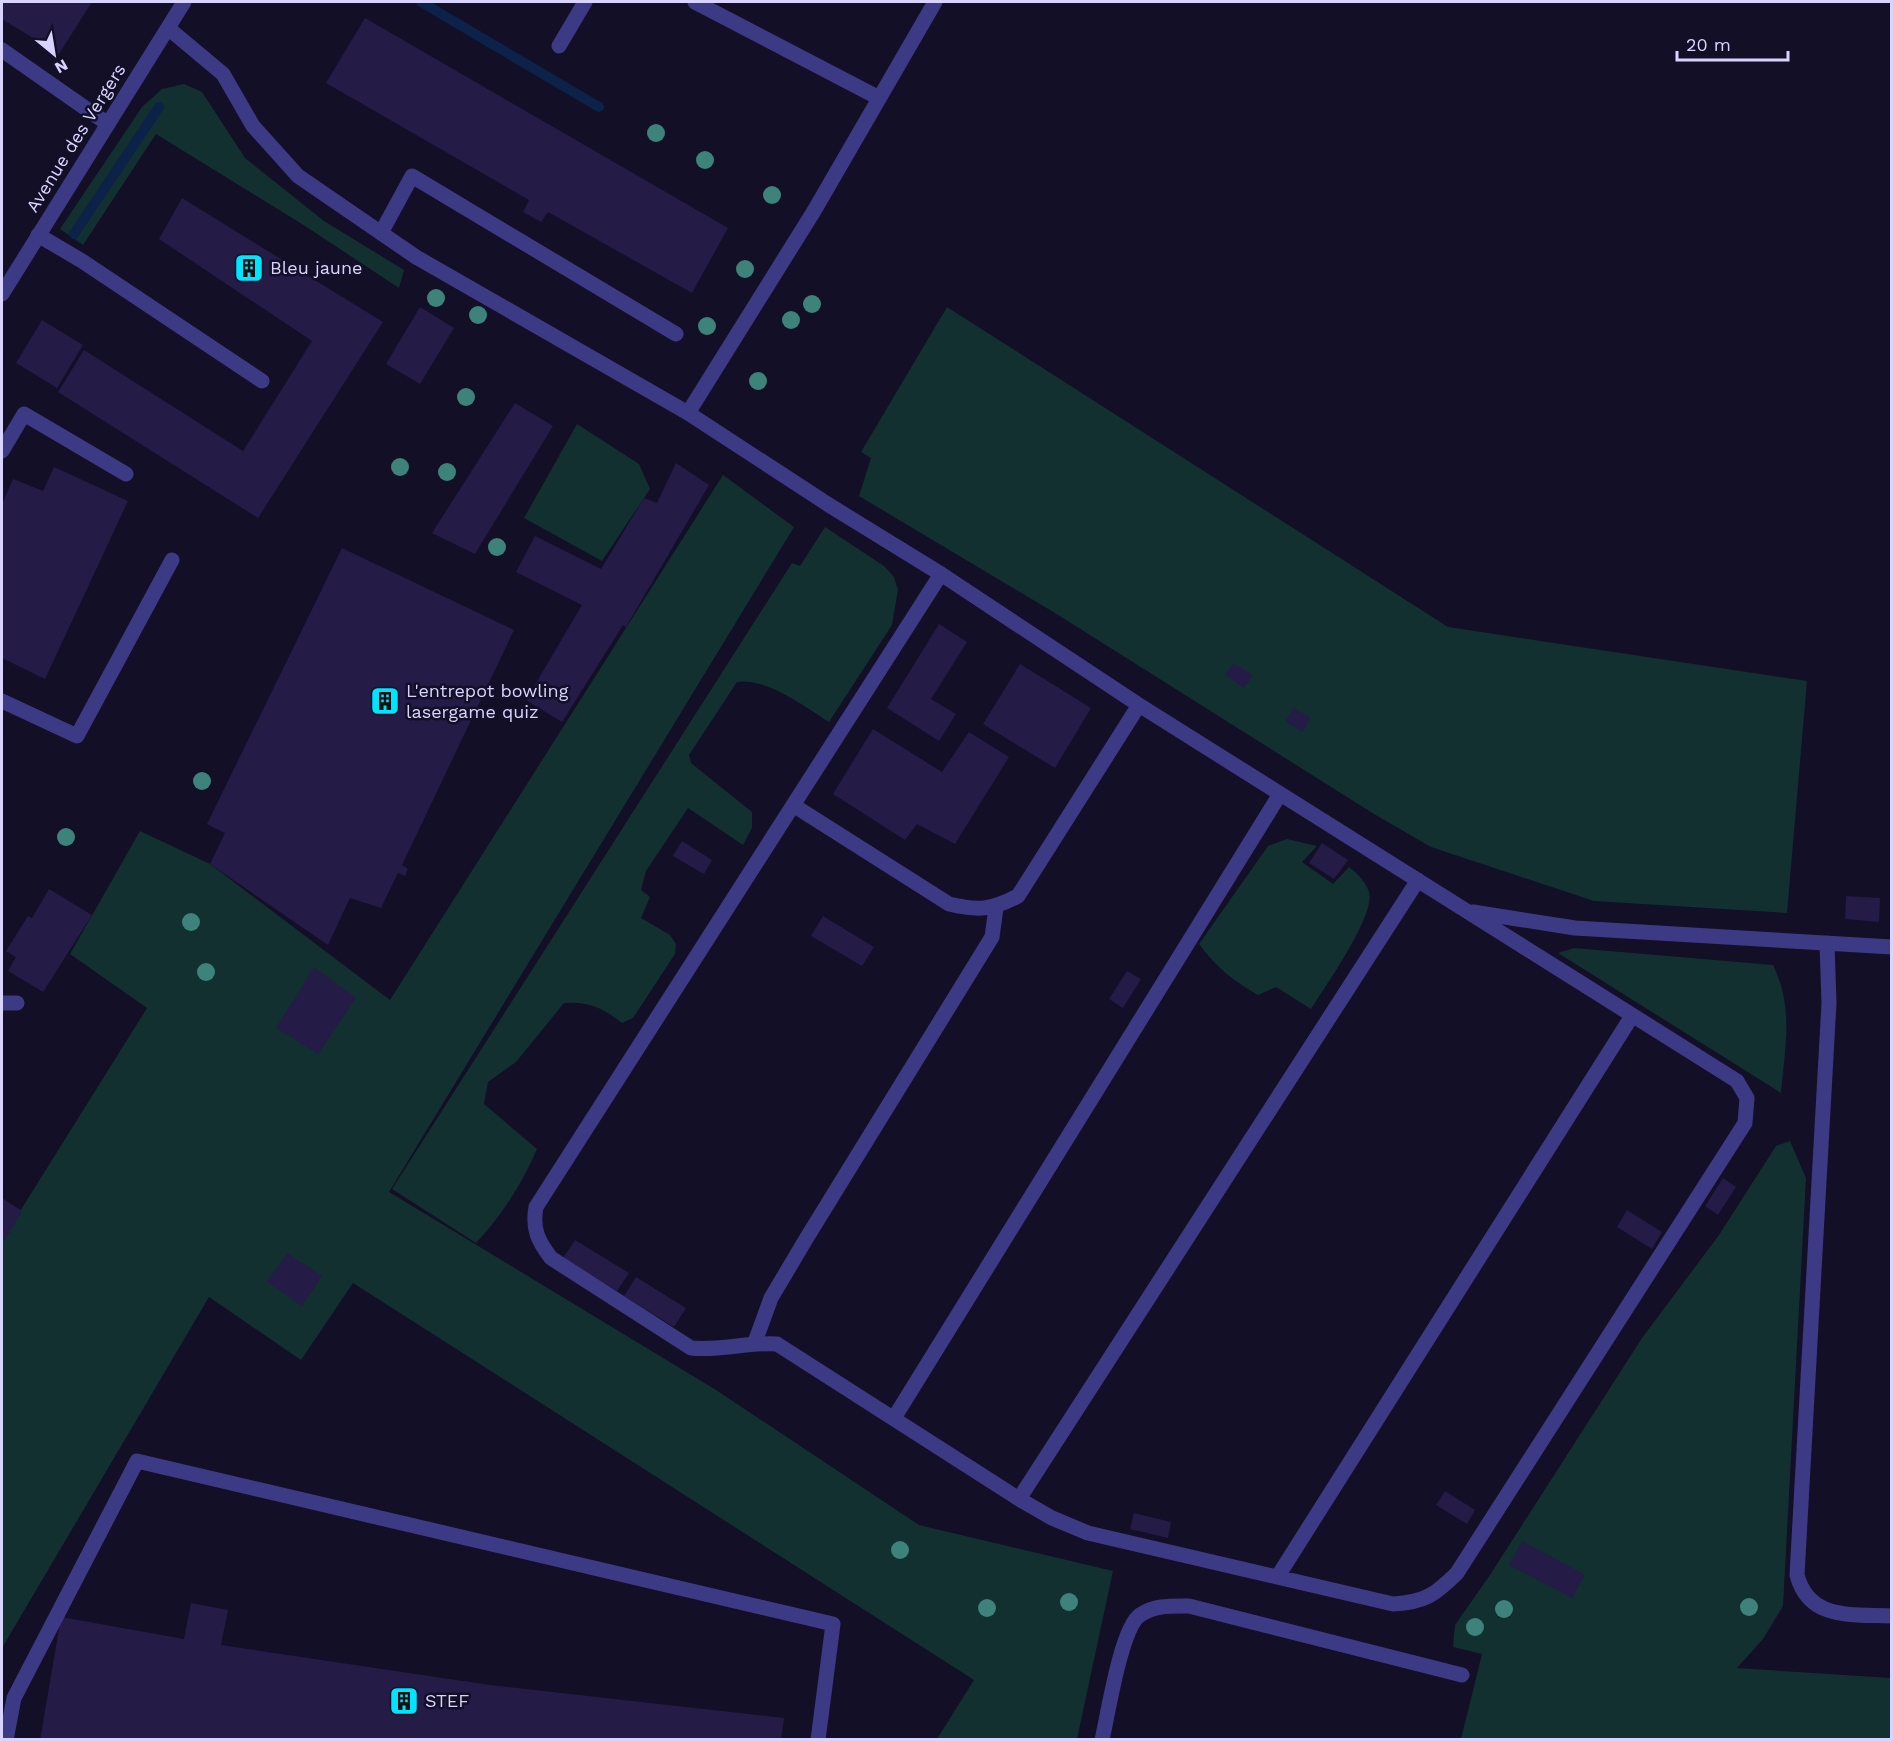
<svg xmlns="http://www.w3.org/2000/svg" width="1893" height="1741" viewBox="0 0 1893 1741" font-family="'Work Sans',sans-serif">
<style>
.green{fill:#12302f}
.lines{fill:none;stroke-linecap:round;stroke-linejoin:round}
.stream{stroke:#0c2248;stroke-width:10}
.building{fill:#241b47}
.lane{stroke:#3d3a85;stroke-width:15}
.street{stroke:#3d3a85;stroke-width:15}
.tree{fill:#3d827b}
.labels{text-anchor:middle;stroke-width:5;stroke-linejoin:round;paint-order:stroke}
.street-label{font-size:18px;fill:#d9d4ff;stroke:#130f26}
.poi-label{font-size:18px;fill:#d9d4ff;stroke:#130f26;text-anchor:start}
</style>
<rect width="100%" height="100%" fill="#130f26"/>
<path class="green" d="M184 84 202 92 245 158 324 221 404 270 399 288 302 224 156 134 83 245 60 229 142 107 162 89Z
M947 307 1448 627 1807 681 1787 913 1594 901 1431 847 1374 814 1055 613 859 496 871 458 861 452Z
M577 424 639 464 650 489 602 561 524 518Z
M723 475 794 527 389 1192 716 1390 919 1525 1113 1571 1077 1739H937L974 1680 353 1283 301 1360 209 1297 2 1648V1240L147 1008 70 954 140 831 210 864 390 1000Z
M825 527 884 566 894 577 898 590 892 625 829 722C806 707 765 677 737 682L689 755 691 763 752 812V828L743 845 688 808 646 871 641 890 650 897 641 918 670 935 676 944 675 954 633 1018 622 1023C603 1008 589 1001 564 1003L516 1062 488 1082 484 1104 537 1149C523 1182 501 1217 476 1243L392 1189 792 563 800 566Z
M1287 839 1317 846 1302 862 1333 884 1349 867C1357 873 1366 882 1369 892 1376 915 1324 988 1311 1009L1276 987 1258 995C1233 981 1216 967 1199 944L1268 846Z
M1574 948 1773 965C1794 1009 1785 1046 1781 1093L1558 953Z
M1790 1141 1806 1178 1783 1606 1763 1639 1737 1668 1891 1678V1739H1461L1482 1654 1453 1647 1455 1625 1490 1575 1642 1338 1719 1235 1776 1146Z"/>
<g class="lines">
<path class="stream" d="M421 2 599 107
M74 234 159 107"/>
</g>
<path class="building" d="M2 2H92L59 54 2 19Z
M365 18 728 228 692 293 548 212 541 222 523 212 529 200 326 83Z
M182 198 383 322 258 518 58 392 84 350 243 451 312 341 159 239Z
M420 307 454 328 420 384 386 364Z
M42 320 83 345 57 388 16 363Z
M515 403 553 426 475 554 432 533Z
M676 463 709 485 626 627 623 625 562 722 526 700 582 605 516 572 535 536 601 569 644 498 657 503Z
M54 467 128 501 45 679 2 658V504L13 479 43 491Z
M342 548 514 630 402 865 408 869 405 876 398 873 381 908 350 898 328 945 210 864 225 833 207 824Z
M939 624 967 642 931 699 956 714 939 741 887 708Z
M1233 663 1253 675 1244 688 1225 675Z
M1020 664 1091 708 1055 768 983 724Z
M1294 708 1311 718 1302 732 1285 721Z
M873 729 942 772 969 732 1009 757 955 844 917 824 905 840 833 794Z
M682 841 712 860 704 874 673 856Z
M1322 843 1348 860 1334 879 1309 863Z
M49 889 92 915 43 992 8 971 16 957 6 951 28 916 32 918Z
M1846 896 1880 898 1879 922 1845 919Z
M823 916 874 947 862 966 811 936Z
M314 967 356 998 318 1054 276 1028Z
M1127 971 1141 979 1123 1008 1109 999Z
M1723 1178 1736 1187 1718 1215 1705 1206Z
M2 1198 22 1211 2 1244Z
M1627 1210 1662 1232 1652 1249 1617 1227Z
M575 1240 629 1273 617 1291 563 1258Z
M287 1253 322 1276 302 1306 267 1282Z
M636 1277 686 1308 674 1327 624 1296Z
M1445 1491 1475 1510 1467 1524 1436 1505Z
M1134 1513 1171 1522 1168 1538 1130 1529Z
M1522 1541 1585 1575 1572 1598 1509 1565Z
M191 1603 228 1610 221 1645 490 1685 784 1718 781 1740H40L61 1617 184 1639Z"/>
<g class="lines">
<path class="lane" d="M695 2 879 98
M559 46 585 2
M2 50 108 124
M381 233 412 176 676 334
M38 235 82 261 262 381
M688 413 814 211 935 2
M2 451 24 414 126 474
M829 505 941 574 1139 705 1737 1081 1747 1098 1745 1123 1457 1573C1435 1595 1425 1602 1393 1604L1088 1533 1052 1518 1019 1499 777 1344C747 1342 720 1351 691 1348L551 1258C538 1241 532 1229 536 1207L941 574
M2 701 77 736 172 560
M793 805 949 904C979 911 991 910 1018 896L1139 705
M1473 912 1575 928 1892 947
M1827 943 1829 1003 1797 1575C1809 1621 1853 1614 1892 1616
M2 1003H17
M755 1342 771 1298 806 1239 992 937 996 908
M894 1418 1280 794
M1019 1499 1418 880
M1278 1576 1632 1016
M6 1740 14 1698 137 1461 833 1624 818 1740
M1102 1740C1108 1714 1121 1628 1140 1615 1155 1605 1171 1606 1189 1606L1462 1675"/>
<path class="street" d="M168 28 223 74 253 126 298 176 416 257 688 413 829 505
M2 294 184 2"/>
</g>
<g class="tree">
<circle cx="656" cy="133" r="9"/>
<circle cx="705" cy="160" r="9"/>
<circle cx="772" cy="195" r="9"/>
<circle cx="745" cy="269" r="9"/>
<circle cx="436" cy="298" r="9"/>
<circle cx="812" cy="304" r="9"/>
<circle cx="478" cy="315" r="9"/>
<circle cx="791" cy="320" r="9"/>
<circle cx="707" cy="326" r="9"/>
<circle cx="758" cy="381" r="9"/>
<circle cx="466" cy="397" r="9"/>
<circle cx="400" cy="467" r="9"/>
<circle cx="447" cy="472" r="9"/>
<circle cx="497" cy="547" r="9"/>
<circle cx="202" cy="781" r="9"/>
<circle cx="66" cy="837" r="9"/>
<circle cx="191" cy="922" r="9"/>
<circle cx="206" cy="972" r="9"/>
<circle cx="900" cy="1550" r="9"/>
<circle cx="1069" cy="1602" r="9"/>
<circle cx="1749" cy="1607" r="9"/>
<circle cx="987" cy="1608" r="9"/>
<circle cx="1504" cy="1609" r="9"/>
<circle cx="1475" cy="1627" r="9"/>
</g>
<defs>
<g id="building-square" transform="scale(1.5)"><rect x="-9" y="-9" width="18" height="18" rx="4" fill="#00e5ff" stroke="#130f26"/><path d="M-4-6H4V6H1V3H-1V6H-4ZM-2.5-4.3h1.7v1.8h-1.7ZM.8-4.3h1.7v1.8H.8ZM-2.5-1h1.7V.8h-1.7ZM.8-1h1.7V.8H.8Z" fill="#111"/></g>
</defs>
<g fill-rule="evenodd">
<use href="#building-square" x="249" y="268"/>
<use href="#building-square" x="385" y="701"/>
<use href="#building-square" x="404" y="1701"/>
</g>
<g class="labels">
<g class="street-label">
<text transform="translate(76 138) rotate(-58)" y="6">Avenue des Vergers</text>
</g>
<g class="poi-label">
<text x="270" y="274">Bleu jaune</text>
<text x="406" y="697">L'entrepot bowling<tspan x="406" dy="21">lasergame quiz</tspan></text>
<text x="425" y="1707">STEF</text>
</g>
</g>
<rect width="1893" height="1741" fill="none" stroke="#d9d4ff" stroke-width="6"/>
<g transform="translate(54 54) rotate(150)" stroke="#130f26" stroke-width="4.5" paint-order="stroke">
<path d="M0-4.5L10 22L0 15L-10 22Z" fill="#d9d4ff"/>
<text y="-9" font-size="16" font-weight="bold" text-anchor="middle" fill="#d9d4ff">N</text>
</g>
<path d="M1677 51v9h111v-9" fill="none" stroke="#d9d4ff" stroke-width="3"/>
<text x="1686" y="51" font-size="18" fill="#d9d4ff" stroke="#130f26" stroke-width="4.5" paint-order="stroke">20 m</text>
</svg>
